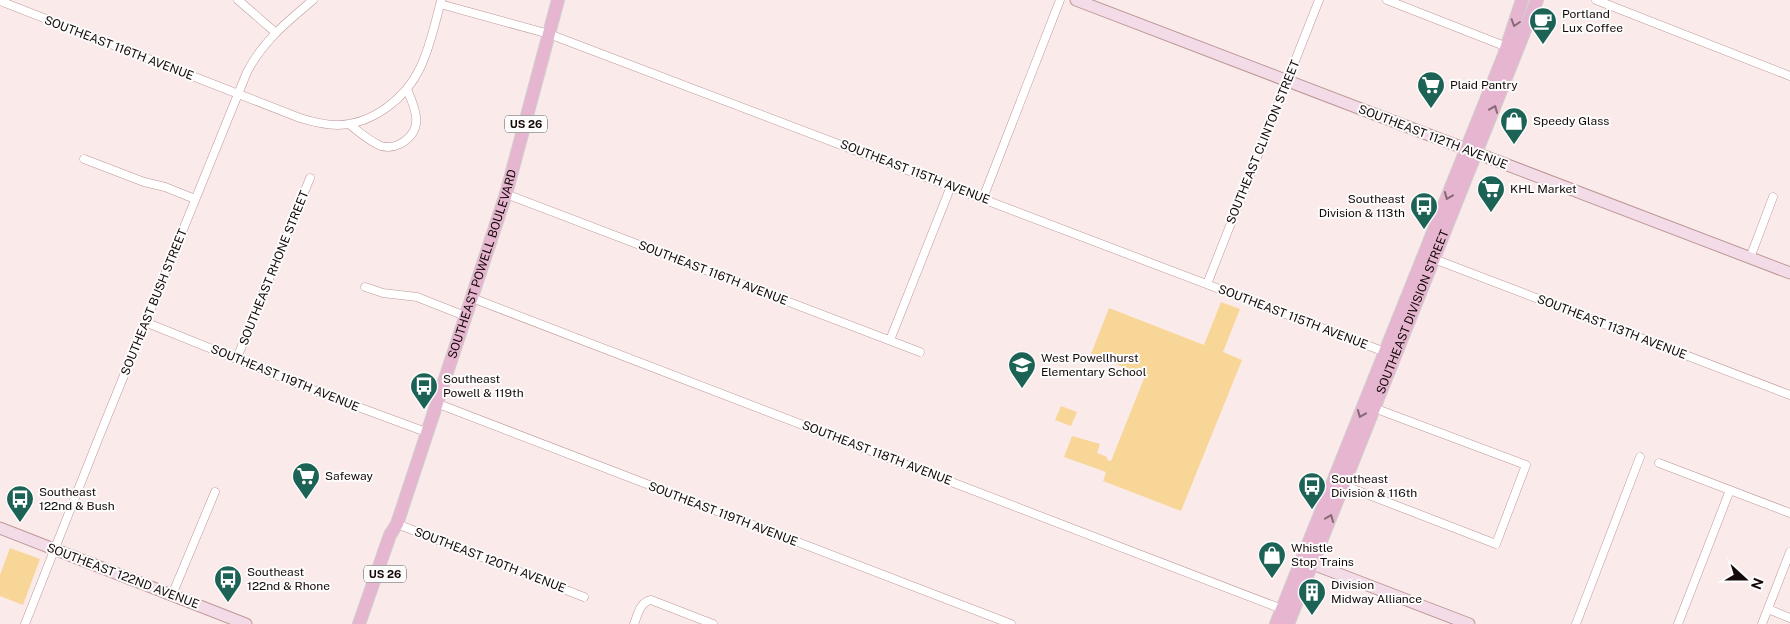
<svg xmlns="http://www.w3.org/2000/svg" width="1790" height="624" viewBox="0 0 1790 624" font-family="'Public Sans',sans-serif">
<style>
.green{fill:#f8d697}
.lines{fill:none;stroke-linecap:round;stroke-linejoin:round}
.street-casing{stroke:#bd9897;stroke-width:9}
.secondary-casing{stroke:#bd9897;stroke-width:13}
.primary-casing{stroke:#d0cece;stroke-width:14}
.street{stroke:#fff;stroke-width:8}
.secondary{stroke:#f3dbe7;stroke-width:11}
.primary{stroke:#e6b6d0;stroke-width:12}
.oneway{stroke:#886876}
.labels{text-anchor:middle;stroke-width:4;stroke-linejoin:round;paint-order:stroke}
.shield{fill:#fcfcfc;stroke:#5a5151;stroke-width:1}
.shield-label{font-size:11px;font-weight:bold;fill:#150808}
.poi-label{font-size:12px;fill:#150808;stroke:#fcfcfc;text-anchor:start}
.street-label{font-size:12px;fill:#150808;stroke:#fcfcfc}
</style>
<rect width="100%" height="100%" fill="#fbeaea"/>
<path class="green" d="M1221 302 1240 309 1223 352 1242 360 1181 511 1103 481 1106 472 1064 457 1072 436 1100 444 1097 453 1107 457V460L1111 461 1145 376 1091 354 1109 308 1204 345Z
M1061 406 1077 412 1071 426 1055 420Z
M10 548 40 559 23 605 0 596V575Z"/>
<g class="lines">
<g class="street-casing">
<path id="street" d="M238 0 275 32
M1387 0 1507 47
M1596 0 1790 76
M0 1 300 118C313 122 325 125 338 125 373 124 406 98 420 68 430 48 435 23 441 1
M440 4 549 34 1385 352
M349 124C359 132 369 141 381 146 388 148 394 147 400 144 425 130 416 110 407 89
M84 159 144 182 165 187 195 199
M506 194 920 352
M983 198 1060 0
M1750 258 1773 197
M1434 259 1790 395
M1207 284 1319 0
M365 287 383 293 417 297 465 316
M472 298 1282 609
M145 322 323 394 426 432
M890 340 951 186
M237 358 310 178
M436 403 1011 624
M1659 463 1790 513
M1343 485 1496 544 1526 465 1374 408
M397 524 584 597
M172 595 215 492
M1768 609 1790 618
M25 624 99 437 247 72C263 41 287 22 313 0
M634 624C638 614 640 602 651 600L713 624
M1576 624 1640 457
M1678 624 1730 490
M1762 624 1790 552"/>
</g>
<g class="secondary-casing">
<path id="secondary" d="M1076 0 1790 273
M0 528 246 624
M1305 561 1469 624"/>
</g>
<g class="primary-casing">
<g id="primary">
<path id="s1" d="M359 624 390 535 397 524 506 194 558 0"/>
<path d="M1276 624 1504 55 1522 0"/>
<path id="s2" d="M1288 624 1537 0"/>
</g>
</g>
<use href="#street" class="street"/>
<use href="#secondary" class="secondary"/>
<use href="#primary" class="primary"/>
</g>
<defs><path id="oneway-chevron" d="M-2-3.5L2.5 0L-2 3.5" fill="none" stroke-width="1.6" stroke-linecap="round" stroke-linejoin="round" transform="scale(1.25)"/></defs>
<g class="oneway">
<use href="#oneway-chevron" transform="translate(1515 23) rotate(108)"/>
<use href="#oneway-chevron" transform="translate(1494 109) rotate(-68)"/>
<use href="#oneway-chevron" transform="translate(1448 196) rotate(112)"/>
<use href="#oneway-chevron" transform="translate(1361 414) rotate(112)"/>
<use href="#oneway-chevron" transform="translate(1330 518) rotate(-68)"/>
</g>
<defs>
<g id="cafe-pin" transform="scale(1.4375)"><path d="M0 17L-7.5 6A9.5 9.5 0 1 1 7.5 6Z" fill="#1c6255" stroke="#fcfcfc"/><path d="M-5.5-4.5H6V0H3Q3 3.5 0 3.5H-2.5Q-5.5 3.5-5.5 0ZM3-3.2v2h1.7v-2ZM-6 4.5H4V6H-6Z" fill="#fff"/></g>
<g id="supermarket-pin" transform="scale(1.4375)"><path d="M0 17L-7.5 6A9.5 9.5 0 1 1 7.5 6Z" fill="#1c6255" stroke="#fcfcfc"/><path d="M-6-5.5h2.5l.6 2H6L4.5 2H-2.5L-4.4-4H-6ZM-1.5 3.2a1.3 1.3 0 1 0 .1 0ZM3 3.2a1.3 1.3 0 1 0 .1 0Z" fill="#fff"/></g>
<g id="shop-pin" transform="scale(1.4375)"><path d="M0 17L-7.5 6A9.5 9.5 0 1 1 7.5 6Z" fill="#1c6255" stroke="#fcfcfc"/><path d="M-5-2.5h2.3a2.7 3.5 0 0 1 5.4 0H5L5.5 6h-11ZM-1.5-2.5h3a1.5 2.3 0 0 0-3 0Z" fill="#fff"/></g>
<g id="bus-pin" transform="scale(1.4375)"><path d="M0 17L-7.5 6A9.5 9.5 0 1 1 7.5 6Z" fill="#1c6255" stroke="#fcfcfc"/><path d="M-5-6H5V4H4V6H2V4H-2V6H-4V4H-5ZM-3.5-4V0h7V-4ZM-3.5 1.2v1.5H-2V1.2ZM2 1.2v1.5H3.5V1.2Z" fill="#fff"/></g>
<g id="school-pin" transform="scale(1.4375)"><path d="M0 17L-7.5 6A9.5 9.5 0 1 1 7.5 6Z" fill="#1c6255" stroke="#fcfcfc"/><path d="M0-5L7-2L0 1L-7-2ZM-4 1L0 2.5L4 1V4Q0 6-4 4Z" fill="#fff"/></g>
<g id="building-pin" transform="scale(1.4375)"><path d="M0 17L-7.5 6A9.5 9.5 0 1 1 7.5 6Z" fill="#1c6255" stroke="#fcfcfc"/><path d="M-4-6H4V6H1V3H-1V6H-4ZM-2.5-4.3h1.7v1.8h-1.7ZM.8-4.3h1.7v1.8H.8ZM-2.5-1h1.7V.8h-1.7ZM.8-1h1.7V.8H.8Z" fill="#fff"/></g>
</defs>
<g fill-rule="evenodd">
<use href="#cafe-pin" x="1543" y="21"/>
<use href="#supermarket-pin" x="1431" y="85"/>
<use href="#shop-pin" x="1514" y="121"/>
<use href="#supermarket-pin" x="1491" y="189"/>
<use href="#bus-pin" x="1424" y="206"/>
<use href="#school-pin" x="1022" y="365"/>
<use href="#bus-pin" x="424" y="386"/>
<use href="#supermarket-pin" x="306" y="476"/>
<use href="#bus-pin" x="1312" y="486"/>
<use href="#bus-pin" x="20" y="499"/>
<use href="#shop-pin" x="1272" y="555"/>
<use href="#bus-pin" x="228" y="579"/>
<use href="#building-pin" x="1312" y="592"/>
</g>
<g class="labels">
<g class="shield">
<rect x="505" y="115.5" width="42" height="17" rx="4"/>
<rect x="364" y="565.5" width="42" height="17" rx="4"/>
</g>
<g class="shield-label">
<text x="526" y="128">US 26</text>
<text x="385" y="578">US 26</text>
</g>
<g class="poi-label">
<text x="1562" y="18">Portland<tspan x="1562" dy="14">Lux Coffee</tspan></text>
<text x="1450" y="89">Plaid Pantry</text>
<text x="1533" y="125">Speedy Glass</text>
<text x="1510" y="193">KHL Market</text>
<text x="1405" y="203" text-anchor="end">Southeast<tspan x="1405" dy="14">Division &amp; 113th</tspan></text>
<text x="1041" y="362">West Powellhurst<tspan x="1041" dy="14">Elementary School</tspan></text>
<text x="443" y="383">Southeast<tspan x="443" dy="14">Powell &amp; 119th</tspan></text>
<text x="325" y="480">Safeway</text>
<text x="1331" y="483">Southeast<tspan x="1331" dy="14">Division &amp; 116th</tspan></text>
<text x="39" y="496">Southeast<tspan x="39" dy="14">122nd &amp; Bush</tspan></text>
<text x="1291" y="552">Whistle<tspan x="1291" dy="14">Stop Trains</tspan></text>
<text x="247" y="576">Southeast<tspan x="247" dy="14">122nd &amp; Rhone</tspan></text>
<text x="1331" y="589">Division<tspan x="1331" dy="14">Midway Alliance</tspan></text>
</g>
<g class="street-label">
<text transform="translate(119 48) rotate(21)" y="4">SOUTHEAST 116TH AVENUE</text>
<text transform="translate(1433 137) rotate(21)" y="4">SOUTHEAST 112TH AVENUE</text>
<text transform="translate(1263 142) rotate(-68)" y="4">SOUTHEAST CLINTON STREET</text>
<text transform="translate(915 172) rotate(21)" y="4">SOUTHEAST 115TH AVENUE</text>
<text dy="4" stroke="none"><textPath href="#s1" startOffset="381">SOUTHEAST POWELL BOULEVARD</textPath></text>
<text transform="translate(274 268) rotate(-68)" y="4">SOUTHEAST RHONE STREET</text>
<text transform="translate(713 273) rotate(21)" y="4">SOUTHEAST 116TH AVENUE</text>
<text transform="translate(154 302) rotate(-68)" y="4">SOUTHEAST BUSH STREET</text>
<text dy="4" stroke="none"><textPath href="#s2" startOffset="336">SOUTHEAST DIVISION STREET</textPath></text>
<text transform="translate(1293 317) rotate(21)" y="4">SOUTHEAST 115TH AVENUE</text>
<text transform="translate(1612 327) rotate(21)" y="4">SOUTHEAST 113TH AVENUE</text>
<text transform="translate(285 378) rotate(22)" y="4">SOUTHEAST 119TH AVENUE</text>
<text transform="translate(877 453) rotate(21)" y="4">SOUTHEAST 118TH AVENUE</text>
<text transform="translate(723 514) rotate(21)" y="4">SOUTHEAST 119TH AVENUE</text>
<text transform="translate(490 560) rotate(21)" y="4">SOUTHEAST 120TH AVENUE</text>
<text transform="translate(123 576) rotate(21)" y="4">SOUTHEAST 122ND AVENUE</text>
</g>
</g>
<g transform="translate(1745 579) rotate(111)" stroke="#fcfcfc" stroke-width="4" paint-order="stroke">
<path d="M0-4L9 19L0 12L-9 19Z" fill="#150808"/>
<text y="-8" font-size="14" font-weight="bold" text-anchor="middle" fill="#150808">N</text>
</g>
</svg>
